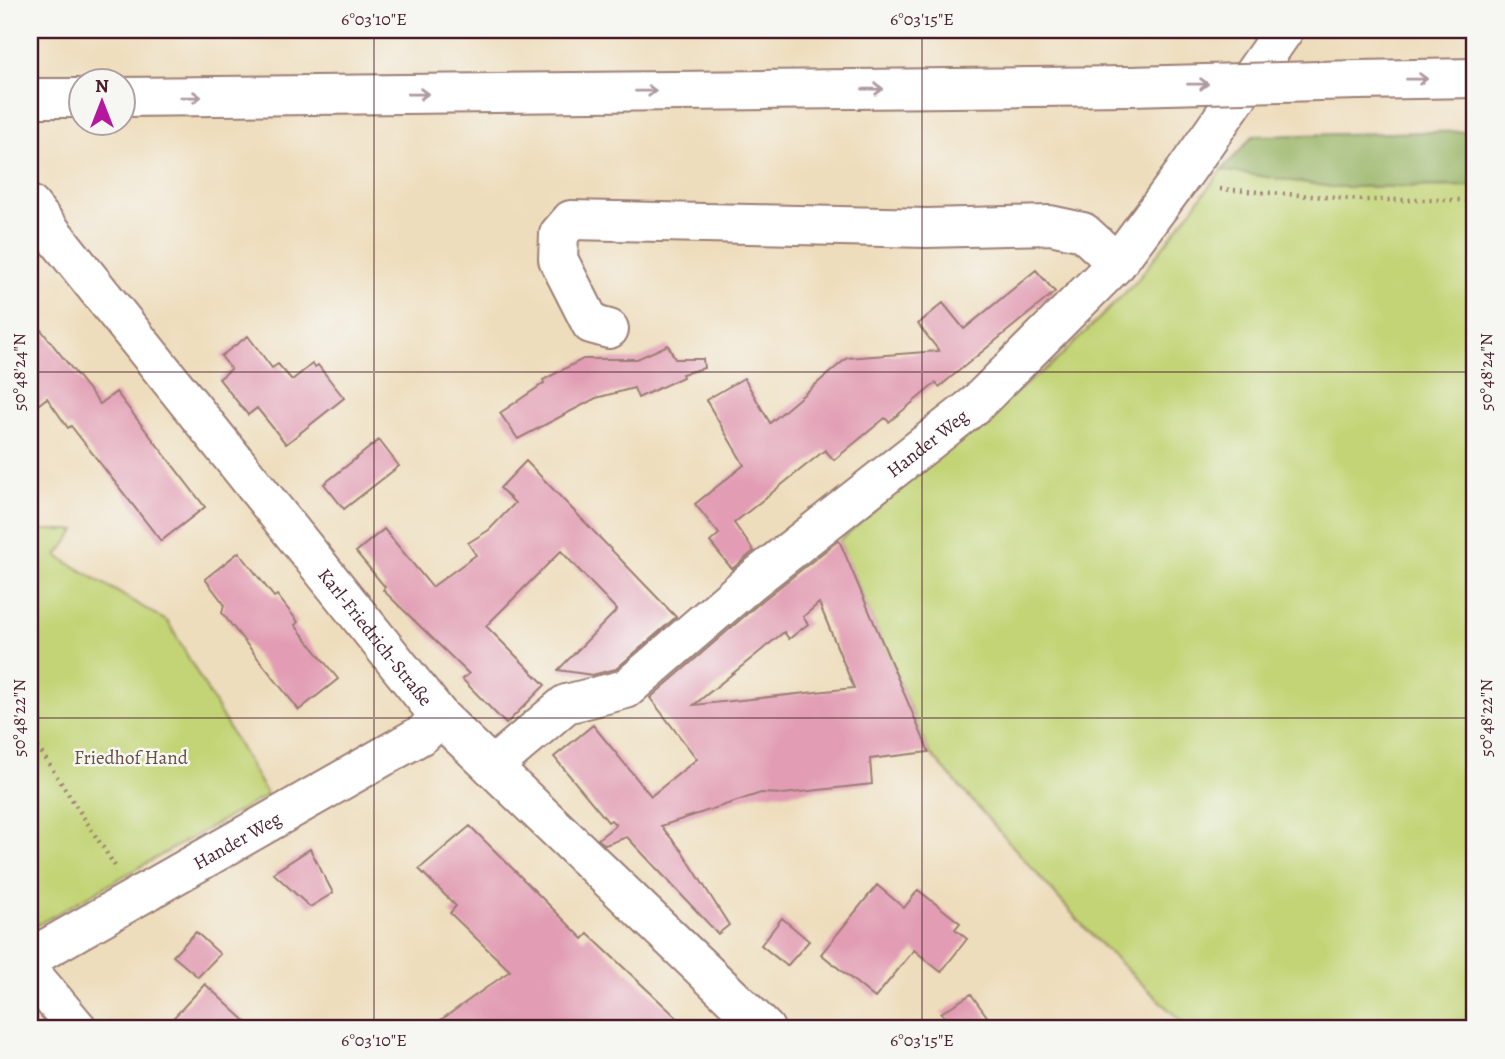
<svg xmlns="http://www.w3.org/2000/svg" width="1505" height="1059" viewBox="0 0 1505 1059" font-family="Alegreya,serif">
<style>
.green{fill:#c3d476;stroke:#867a50;stroke-width:2}
.forest{fill:#9ab667;stroke:#726a49;stroke-width:2}
.building{fill:#e29db4;fill-rule:evenodd}
.lines{fill:none;stroke-linecap:round;stroke-linejoin:round}
.minor-casing{stroke:#9c7e74;stroke-width:42}
.highway-casing{stroke:#9c7e74;stroke-width:42}
.path{stroke:#9c7e74;stroke-width:4.5;stroke-dasharray:2 5;stroke-linecap:butt}
.minor{stroke:#fff;stroke-width:38}
.highway{stroke:#fff;stroke-width:38}
.highway-bridge-casing{stroke:#9c7e74;stroke-width:42;stroke-linecap:butt}
.highway-bridge{stroke:#fff;stroke-width:38}
.oneway{stroke:#ae9aa0}
.ticks{fill:none;stroke:#4a1f2b;stroke-width:2;stroke-opacity:0.45}
.labels{text-anchor:middle;stroke-width:5;stroke-linejoin:round;paint-order:stroke}
.street-label{font-size:19px;fill:#4a1f2b;stroke:#f6f6f2}
.park-label{font-size:19px;fill:#684c3e;stroke:#f6f6f2}
.neatline{fill:none;stroke:#4a1f2b;stroke-width:2.5}
.ticks-label{font-size:18px;text-anchor:middle;fill:#4a1f2b}
</style>
<rect width="100%" height="100%" fill="#f6f6f2"/>
<filter id="ink" filterUnits="userSpaceOnUse"><feTurbulence type="fractalNoise" baseFrequency=".0143" numOctaves="2"/><feDisplacementMap in="SourceGraphic" scale="14" xChannelSelector="R" yChannelSelector="G"/><feConvolveMatrix kernelMatrix="1 2 1 2 8 2 1 2 1" color-interpolation-filters="sRGB"/></filter>
<filter id="wash" filterUnits="userSpaceOnUse"><feTurbulence type="fractalNoise" baseFrequency=".00686" numOctaves="4" result="noise"/><feDisplacementMap in="SourceGraphic" scale="28" xChannelSelector="R" yChannelSelector="G"/><feGaussianBlur stdDeviation="1.57" result="paint"/><feColorMatrix in="noise" values="0 0 0 0 0 0 0 0 0 0 0 0 0 0 0 0 0 1.4 0 .05"/><feComposite in="paint" operator="in"/></filter>
<g filter="url(#wash)">
<rect width="100%" height="100%" fill="#eeddbc"/>
<path class="green" d="M1222 170 1332 187 1475 186V1029H1189L1094 938 929 752 839 541 981 419 1056 361 1135 283Z
M30 530H76L57 556 168 622 267 795 30 929Z"/>
<path class="forest" d="M1475 131V186L1332 187 1222 170 1253 136Z"/>
<g id="blocks">
<path class="building" d="M1036 270 1055 292 939 387 936 383 889 422 885 418 834 460 825 450 734 523 754 551 732 569 710 542 719 534 695 504 744 465 706 400 744 378 770 423 847 358 939 351 918 324 943 303 964 329Z
M30 316 100 404 116 392 205 507 161 541 71 426 68 428 47 398 30 411Z
M248 336 272 368 278 364 292 380 312 364 315 367 318 365 344 398 286 444 257 408 248 415 219 379 231 369 221 356Z
M668 345 675 359H703L704 368 682 374 683 377 638 398 634 388 596 398 518 439 500 413 544 383 543 380 583 359H637Z
M379 440 399 466 344 509 324 484Z
M526 461 676 617 616 669 592 675 558 670 617 610 561 551 486 626 545 685 506 724 462 679 469 674 383 590 385 587 356 552 384 529 432 587 476 555 468 543 489 530 515 503 500 488Z
M839 540 929 752 870 759 872 784 783 794 761 793 661 826 682 851 729 925 718 934 627 837 605 845 598 839 616 825 611 820 608 822 554 757 593 725 651 796 697 759 650 698 763 600ZM819 603 854 688 694 705 784 632 789 639 808 624 803 617Z
M239 552 274 597 277 595 298 622 295 625 338 679 299 710 222 613 224 604 205 579Z
M470 826 583 939 588 934 689 1029H428L510 971 450 913 456 906 419 869Z
M310 849 333 893 310 907 273 873Z
M877 885 904 908 918 890 960 923 955 929 967 939 941 972 914 950 875 998 821 954Z
M782 918 809 941 787 966 761 945Z
M196 932 220 954 198 977 173 956Z
M205 984 254 1029H163Z
M971 994 996 1029H958L941 1013Z"/>
</g>
</g>
<g filter="url(#ink)">
<use href="#blocks" fill-opacity="0" stroke="#9c7e74" stroke-width="2"/>
<g class="lines">
<g class="minor-casing">
<g id="minor">
<path id="s1" d="M30 205 440 717 765 1029"/>
<path d="M609 329 591 324 558 259 559 234 571 220 927 228 1050 225 1083 232 1117 263"/>
<path id="s2" d="M492 767 566 704 626 689 749 583 975 405 1117 263 1184 173 1284 30"/>
<path id="s3" d="M30 958 423 734 440 717"/>
<path d="M30 972 78 1029"/>
</g>
</g>
<g class="highway-casing">
<path id="highway" d="M1358 80 1475 78
M122 97 1130 86
M30 98H80"/>
</g>
<path class="path" d="M1220 189 1364 200H1475
M30 735 115 866"/>
<use href="#minor" class="minor"/>
<use href="#highway" class="highway"/>
<g class="highway-bridge-casing">
<path id="highway-bridge" d="M1130 86 1358 80"/>
</g>
<use href="#highway-bridge" class="highway-bridge"/>
</g>
<defs><path id="oneway-shaft" d="M-6 0H5M1.5-3L5.5 0L1.5 3" fill="none" stroke-width="1.6" stroke-linecap="round" stroke-linejoin="round" transform="scale(1.75)"/></defs>
<g class="oneway">
<use href="#oneway-shaft" transform="translate(1417 79) rotate(-1)"/>
<use href="#oneway-shaft" transform="translate(1198 84) rotate(-1)"/>
<use href="#oneway-shaft" transform="translate(873 89) rotate(-1)"/>
<use href="#oneway-shaft" transform="translate(646 91) rotate(-1)"/>
<use href="#oneway-shaft" transform="translate(418 94) rotate(-1)"/>
<use href="#oneway-shaft" transform="translate(191 97) rotate(-1)"/>
</g>
</g>
<path class="ticks" d="M374 30V1029M922 30V1029M1471 30V1029M30 372H1475M30 718H1475"/>
<g class="labels">
<g class="street-label">
<text dy="7" stroke="none"><textPath href="#s2" startOffset="548">Hander Weg</textPath></text>
<text dy="7" stroke="none"><textPath href="#s1" startOffset="553">Karl-Friedrich-Straße</textPath></text>
<text dy="7" stroke="none"><textPath href="#s3" startOffset="238">Hander Weg</textPath></text>
</g>
<g class="park-label">
<text x="131" y="764">Friedhof Hand</text>
</g>
</g>
<rect width="1505" height="1059" fill="none" stroke="#f6f6f2" stroke-width="77"/>
<g transform="translate(102 102)"><circle r="33" fill="#f6f6f2" stroke="#b1a0a2" stroke-width="2"/>
<path d="M0-5L12 26L0 18L-12 26Z" fill="#b5179e"/>
<text y="-10" font-size="19" font-weight="bold" text-anchor="middle" fill="#4a1f2b">N</text>
</g>
<rect x="38" y="38" width="1428" height="982" class="neatline"/>
<g class="ticks-label">
<text x="374" y="25">6°03'10"E</text>
<text x="922" y="25">6°03'15"E</text>
<text transform="translate(19 372) rotate(-90)" y="6">50°48'24"N</text>
<text transform="translate(1486 372) rotate(-90)" y="6">50°48'24"N</text>
<text transform="translate(19 718) rotate(-90)" y="6">50°48'22"N</text>
<text transform="translate(1486 718) rotate(-90)" y="6">50°48'22"N</text>
<text x="374" y="1046">6°03'10"E</text>
<text x="922" y="1046">6°03'15"E</text>
</g>
</svg>
